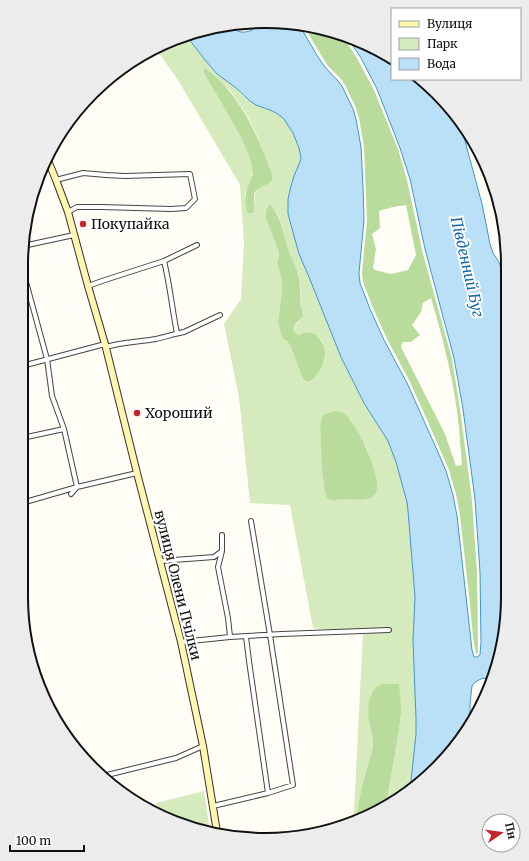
<svg xmlns="http://www.w3.org/2000/svg" width="529" height="861" viewBox="0 0 529 861" font-family="Merriweather,serif">
<style>
.green{fill:#d5ebbd;fill-rule:evenodd}
.forest{fill:#b9dc9c;fill-rule:evenodd}
.water{fill:#b9e0f7;stroke:#3f96cf}
.lines{fill:none;stroke-linecap:round;stroke-linejoin:round}
.street-casing{stroke:#444;stroke-width:6}
.secondary-casing{stroke:#333;stroke-width:8}
.street{stroke:#fff;stroke-width:4}
.secondary{stroke:#fff6b0;stroke-width:6}
.poi-dot{fill:#c4262e;stroke:#fff;stroke-width:1.5}
.labels{text-anchor:middle;stroke-width:4;stroke-linejoin:round;paint-order:stroke}
.poi-label{font-size:14px;fill:#111;stroke:#fff;text-anchor:start}
.street-label{font-size:14px;fill:#111;stroke:#fff}
.water-label{font-size:15px;font-style:italic;fill:#1768a6;stroke:#fff}
.rim{fill:none;stroke:#111;stroke-width:2}
</style>
<rect width="100%" height="100%" fill="#fffdf5"/>
<path class="green" d="M189 38 193 45 205 60 217 74 235 87 243 96 256 105 270 110 278 114 284 119 293 133 299 148 301 158 300 162 294 176 288 199V214L299 254 309 277 341 357 364 403 388 441 396 462 407 502 408 511 415 597 413 640 416 719V734L410 790 400 799 386 806 399 730 401 714 397 684H382L376 687 370 694 368 717 373 740V747L362 786 358 806 356 820 353 822 354 811 363 633 313 628 290 505 250 503 239 397 224 324 241 299 244 243 240 185 178 80 156 49ZM227 87C241 104 254 125 261 146 265 158 267 170 270 182 254 188 254 193 255 209L247 212C244 203 244 193 248 184 250 180 252 177 253 172 255 154 229 114 219 99ZM269 206C271 207 274 209 276 211 283 223 284 237 288 250 292 261 298 270 300 282 301 289 300 296 300 304 301 307 303 312 303 316 302 321 294 323 293 331L298 335 309 333 318 337 322 341 325 361 321 368 306 382 303 379 290 345 287 341H285L281 334 278 323 282 291V281L277 263 279 257V252L266 214ZM335 411H338L351 420 367 449 370 458 342 499 332 500 324 486 320 427C321 416 325 414 335 411Z
M204 791 210 831 186 827 157 811 156 803Z"/>
<path class="forest" d="M305 28 327 29 344 38 358 60 374 90 398 149 407 180 422 250 452 359 460 409 472 500 477 572 478 642V652L477 654H476L473 637 470 604 460 516 456 494 449 470 428 422 410 382 387 339 373 308 363 282 362 273 367 220 364 147 359 118 356 108 345 85 341 79 328 66 321 55ZM406 205 416 255 408 270 391 274 375 270 373 268 376 249 372 234 380 228 379 211 393 207ZM431 298C443 339 455 385 459 428 460 440 461 452 462 465L456 466 445 434 401 347 403 342H411L420 335 412 325 421 312 423 303Z
M203 68C210 70 215 76 220 81 242 103 255 130 266 159 268 165 273 173 272 180 271 184 259 186 255 192 252 199 257 207 253 213H248L246 209 245 200 247 187 253 174 252 166 250 158 242 139 227 112 205 75Z
M269 205C280 209 285 241 289 252 292 259 296 267 298 274 301 284 300 292 300 302 301 307 303 312 303 317 299 321 293 324 293 331L298 335C302 335 305 332 310 333 316 334 320 338 322 343 330 357 321 373 309 382L305 381 303 379 290 345 287 341 283 339 281 334 278 323 282 291V281L277 263 279 257V252L266 218V211Z
M335 411C339 411 343 412 346 415 357 424 385 482 375 494 369 502 354 499 346 499 338 499 330 503 326 496L324 486 322 467 320 427 322 417 326 414Z
M382 684H399L401 706V714L399 730 386 806 356 820 358 806 362 786 373 747V740L368 717 369 699 372 692 376 687Z"/>
<path class="water" d="M232 23C234 25 234 28 235 29 239 34 248 32 252 30V24L301 28 318 57 325 67 338 81 342 86 353 109 356 119 361 147 363 187 364 220 359 273 360 283 370 309 384 340 407 383 437 450 446 471 453 495 457 516 472 650 474 657C477 657 478 657 480 655L481 642 480 572 475 499 463 409 454 358 425 249 410 179 400 148 377 89 361 58 349 40 392 61V79H419L461 126 482 204 490 244 493 253 499 262 507 291 506 628 491 685 486 679 483 678 475 682 472 686 470 704V723L458 745 410 790 416 734V719L413 640 415 597 408 511 407 502 396 462 388 441 364 403 341 357 309 277 299 254 288 214V199L291 186 294 176 300 162 301 158 299 148 293 133 284 119 278 114 270 110 256 105 250 101 235 87 217 74 205 60 189 39V38Z"/>
<g class="lines">
<g class="street-casing">
<path id="street" d="M56 180 83 173 106 175 125 176 190 174 195 199 186 208 171 209 101 207H77L68 212
M23 243 24 240 23 235
M23 246 74 235
M164 261C170 285 172 309 177 333
M23 271 47 359 52 396 64 429 77 487 71 494
M88 286 105 280 164 261 197 245
M106 347C122 342 139 342 156 339 165 337 174 334 184 332L220 315
M22 366 105 344
M22 438 64 429
M22 503 77 487 137 473
M222 535V551L218 567 228 618 230 637
M160 561 214 557 222 551
M246 637 249 661 268 793
M181 642 230 637 282 634 389 630
M103 776 176 758 203 746
M213 806 268 793 293 785 270 635 251 521"/>
</g>
<g class="secondary-casing">
<path id="secondary" d="M47 158 56 180 68 212 88 286 105 344 137 473 181 642 203 746 217 832"/>
</g>
<use href="#street" class="street"/>
<use href="#secondary" class="secondary"/>
</g>
<g class="poi-dot">
<circle cx="83" cy="224" r="4"/>
<circle cx="137" cy="413" r="4"/>
</g>
<g class="labels">
<g class="poi-label">
<text x="91" y="229">Покупайка</text>
<text x="145" y="418">Хороший</text>
</g>
<g class="street-label">
<text transform="translate(178 585) rotate(76)" y="5">вулиця Олени Пчілки</text>
</g>
<g class="water-label">
<text transform="translate(467 267) rotate(77)" y="5">Південний Буг</text>
</g>
</g>
<path d="M0 0H529V861H0ZM264 28H265A236 236 0 0 1 501 264V597A236 236 0 0 1 265 833H264A236 236 0 0 1 28 597V264A236 236 0 0 1 264 28Z" fill="#ececec" fill-rule="evenodd"/>
<path class="rim" d="M264 28H265A236 236 0 0 1 501 264V597A236 236 0 0 1 265 833H264A236 236 0 0 1 28 597V264A236 236 0 0 1 264 28Z"/>
<rect x="391" y="8" width="130" height="72" fill="#ffffff" stroke="#a0a0a0"/>
<rect x="399" y="21" width="20" height="6" fill="#fff6b0" stroke="#a0a0a0"/>
<text x="427" y="28" font-size="12" fill="#111111">Вулиця</text>
<rect x="399" y="38" width="20" height="12" fill="#d5ebbd" stroke="#a0a0a0"/>
<text x="427" y="48" font-size="12" fill="#111111">Парк</text>
<rect x="399" y="58" width="20" height="12" fill="#b9e0f7" stroke="#a0a0a0"/>
<text x="427" y="68" font-size="12" fill="#111111">Вода</text>
<g transform="translate(501 833) rotate(77)"><circle r="19" fill="#ffffff" stroke="#a0a0a0"/>
<path d="M0-3L7 15L0 10L-7 15Z" fill="#c4262e"/>
<text y="-6" font-size="11" font-weight="bold" text-anchor="middle" fill="#111111">Пн</text>
</g>
<path d="M10 845v6h74v-6" fill="none" stroke="#111111" stroke-width="2"/>
<text x="16" y="845" font-size="12" fill="#111111" stroke="#ffffff" stroke-width="3" paint-order="stroke">100 m</text>
</svg>
